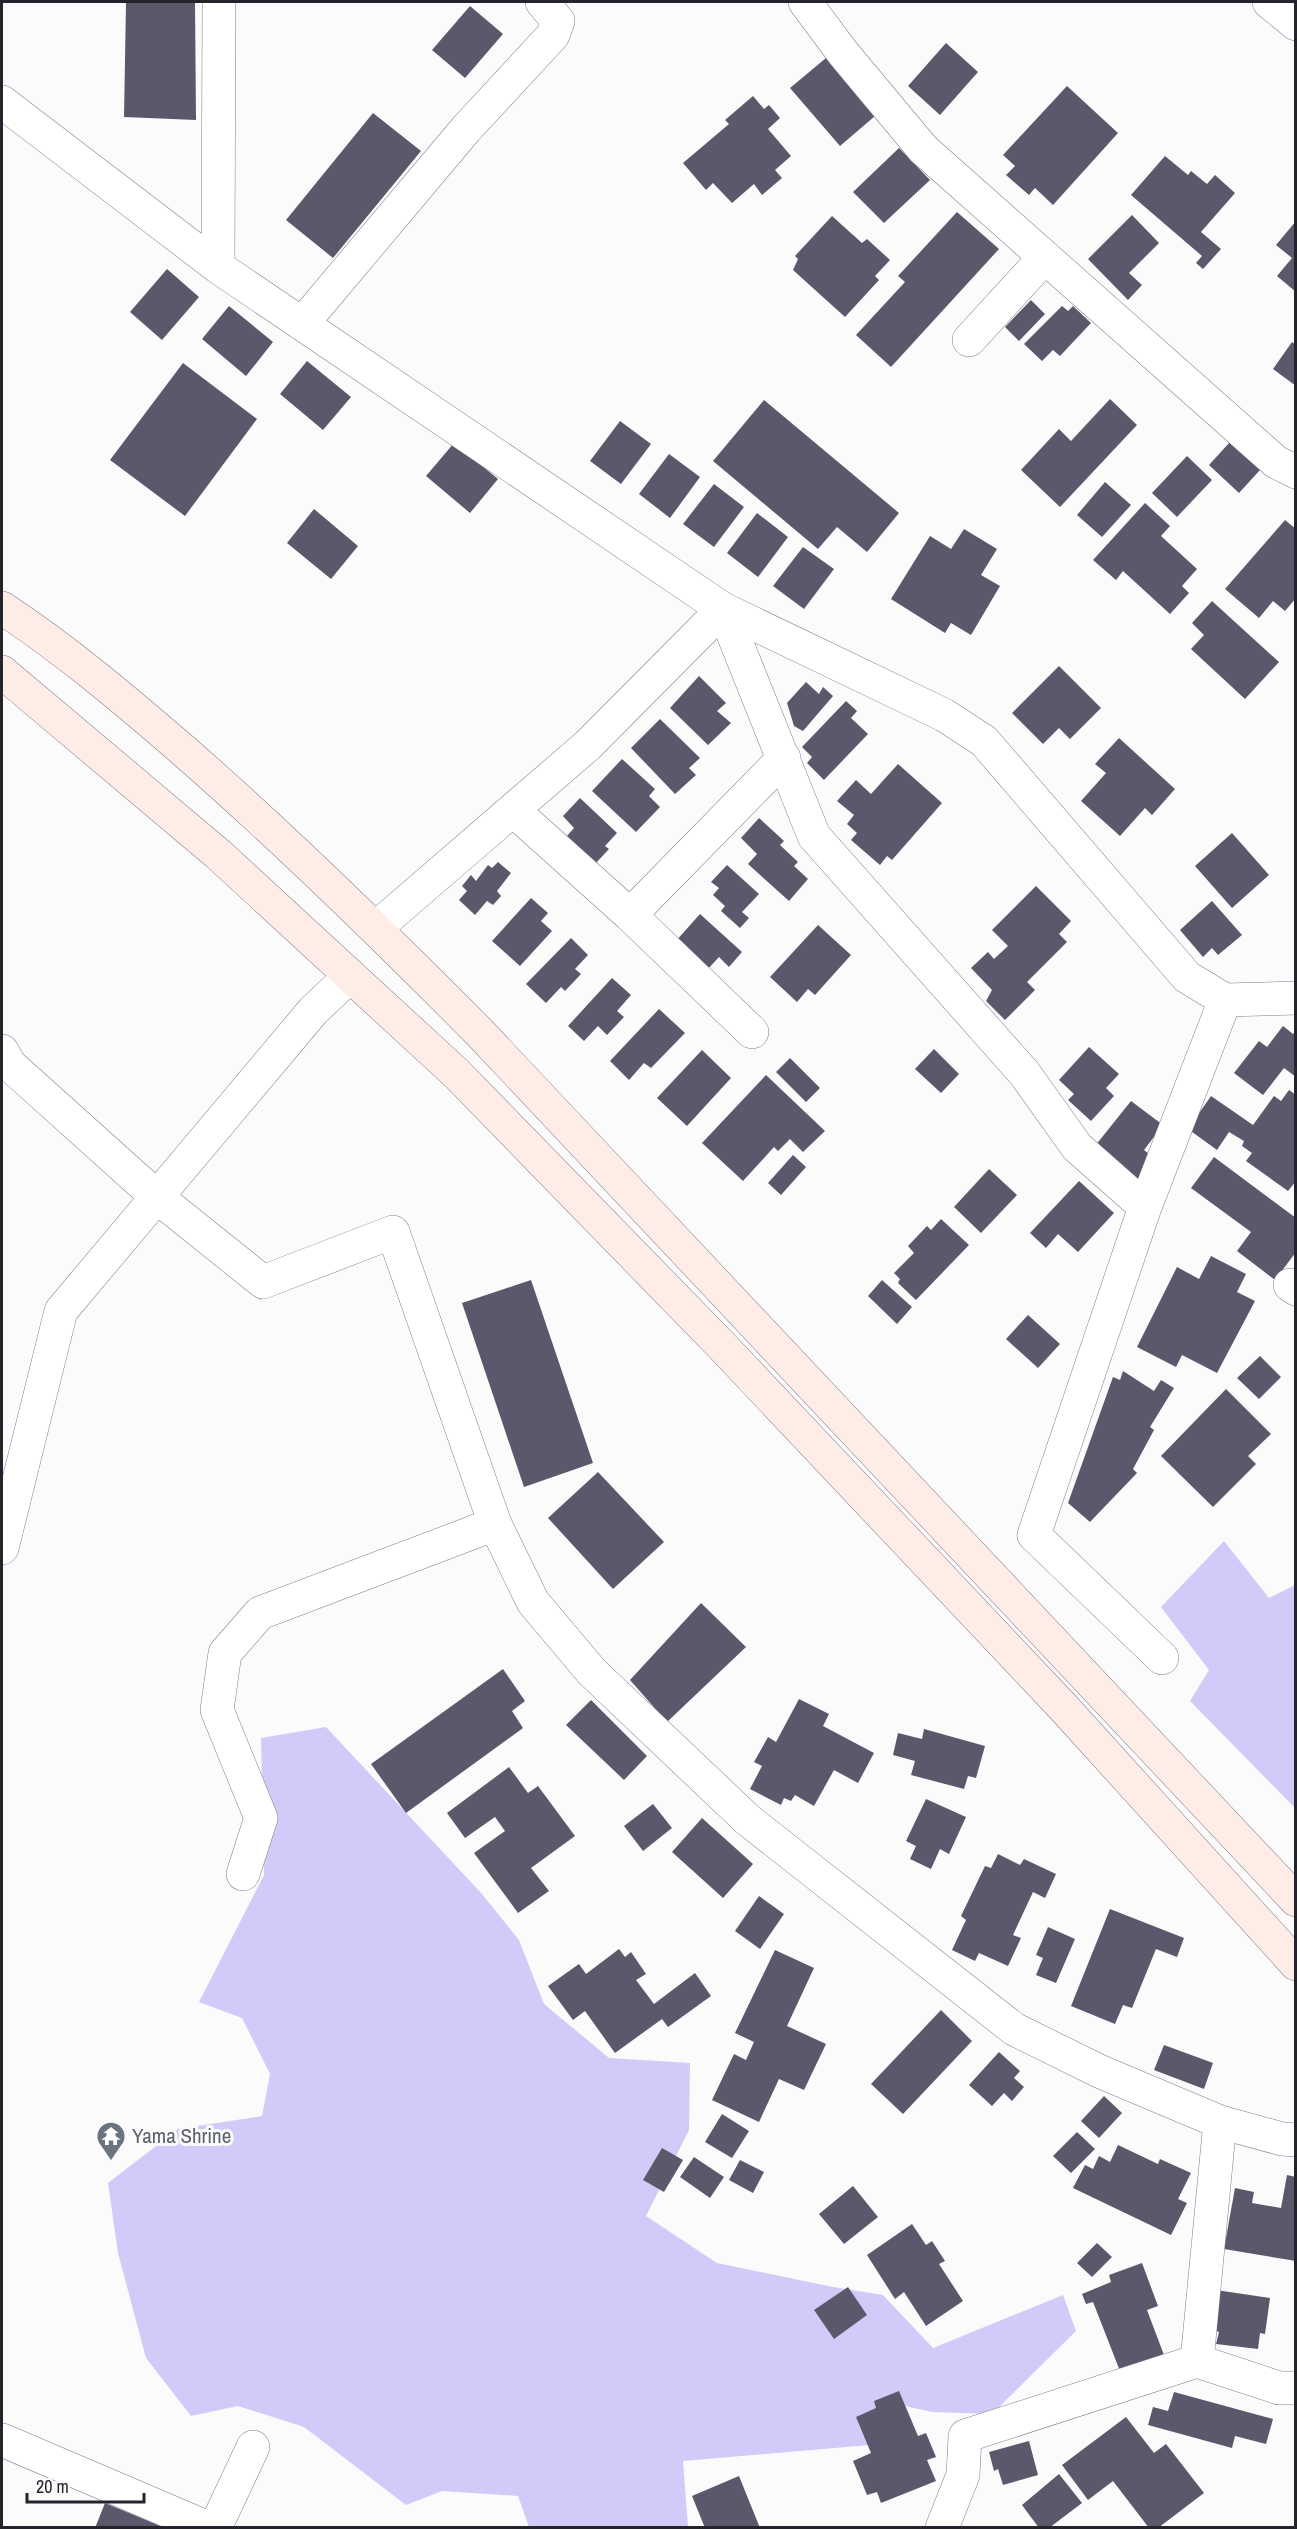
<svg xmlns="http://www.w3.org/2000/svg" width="1297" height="2529" viewBox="0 0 1297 2529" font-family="'Archivo Narrow',sans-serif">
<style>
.green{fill:#d1cbf9}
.building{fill:#5b586c}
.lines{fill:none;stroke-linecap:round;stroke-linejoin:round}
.street-casing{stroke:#807d92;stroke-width:34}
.secondary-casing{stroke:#807d92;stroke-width:34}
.street{stroke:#fff;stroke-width:33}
.secondary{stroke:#feede6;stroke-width:33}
.labels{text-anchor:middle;stroke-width:6;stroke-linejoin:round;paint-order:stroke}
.worship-label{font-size:21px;fill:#5b616d;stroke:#fbfbfb;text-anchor:start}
</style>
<rect width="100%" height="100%" fill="#fbfbfb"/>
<path class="green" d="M1224 1541 1269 1598 1295 1585V1808L1190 1701 1209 1670 1161 1607Z
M326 1727 482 1894 519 1940 544 2004 609 2058 690 2063 689 2130 646 2216 717 2263 833 2287 883 2295 933 2348 1063 2295 1076 2331 992 2414 932 2412 892 2403 870 2445 683 2461 688 2527H529L518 2496 442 2491 406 2505 304 2427 238 2406 191 2416 146 2358 118 2253 108 2183 178 2129 262 2116 270 2074 242 2018 199 2002 264 1875 261 1738Z"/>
<path class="building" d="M126 2H195L196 120 124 117Z
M470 6 503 34 465 78 432 50Z
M946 43 978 72 940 115 908 86Z
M826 58 875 116 840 146 790 88Z
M1067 86 1118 133 1053 205 1035 188 1029 195 1006 175 1015 166 1003 155Z
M753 96 764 109 769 105 780 118 768 129 791 156 775 170 782 178 762 195 754 184 732 203 713 183 706 190 683 163 729 124 725 120Z
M373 113 421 151 333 258 286 220Z
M899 148 930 180 884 223 853 192Z
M1165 156 1188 175 1191 171 1207 184 1215 175 1235 193 1201 232 1221 249 1203 269 1196 263 1202 256 1131 195Z
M957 212 999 249 891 367 856 335 905 282 898 276Z
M1132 215 1159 243 1129 273 1142 285 1128 300 1088 259Z
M832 216 862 243 867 239 890 260 875 276 879 280 845 317 793 270 798 259 795 256Z
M1296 221V292L1277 276 1292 258 1276 245Z
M167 269 199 297 162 340 130 312Z
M1031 300 1045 314 1019 341 1005 327Z
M229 306 273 342 246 376 202 339Z
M1062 306 1068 311 1073 306 1091 323 1060 356 1053 350 1042 361 1024 344Z
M1292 342 1296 345V386L1273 369Z
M307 361 351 397 323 430 280 394Z
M183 363 257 419 185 516 110 460Z
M1110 399 1137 425 1060 507 1021 470 1059 429 1071 441Z
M764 400 899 513 867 552 837 527 818 549 713 461Z
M620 421 651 444 621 484 590 461Z
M1230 442 1260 470 1239 493 1209 465Z
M454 443 498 479 470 513 426 476Z
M669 454 700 477 670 518 639 494Z
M1187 456 1212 480 1177 517 1152 493Z
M1105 482 1131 505 1102 537 1077 515Z
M714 484 744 507 714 547 683 524Z
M1145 503 1170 526 1161 536 1197 569 1182 586 1189 593 1170 614 1123 571 1116 580 1093 560Z
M314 509 358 546 331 579 287 543Z
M757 513 788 537 758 577 727 553Z
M1285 520 1296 529V598L1285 611 1273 601 1259 618 1225 589Z
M964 529 997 549 981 575 1000 586 971 635 951 623 945 633 891 599 930 536 951 549Z
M803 547 834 569 804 609 773 586Z
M1212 601 1279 662 1245 699 1191 649 1204 635 1192 623Z
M1059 666 1101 708 1070 739 1059 728 1043 744 1012 713Z
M699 676 726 703 717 711 731 723 708 745 670 708Z
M806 682 819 694 823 687 833 696 803 731 794 726 787 703Z
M846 701 857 711 851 718 868 734 824 780 807 763 812 757 802 747Z
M660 719 700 758 689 768 696 775 675 794 631 748Z
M1119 738 1175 789 1152 815 1145 808 1120 836 1081 801 1106 773 1095 764Z
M622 759 655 789 649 796 660 807 636 832 592 791Z
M898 764 942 803 892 860 887 856 880 865 851 840 857 833 847 824 854 815 837 801 856 780 871 794Z
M580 798 617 833 605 846 609 849 596 863 567 836 574 828 563 816Z
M759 818 784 841 780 845 798 862 794 866 808 879 789 901 748 864 757 854 741 838Z
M1232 833 1269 875 1232 908 1195 866Z
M498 862 511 873 497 891 501 896 493 905 487 901 475 915 459 900 467 891 462 886 471 875 476 881 488 865 492 868Z
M727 865 759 894 742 912 749 918 740 928 721 911 725 906 713 895 719 888 711 882Z
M1036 886 1071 921 1059 934 1067 942 1027 982 1035 990 1005 1020 986 1001 992 990 971 968 988 952 994 959 1008 946 992 930Z
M531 898 548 913 541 921 552 931 520 966 492 941Z
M1212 901 1242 935 1218 955 1212 948 1203 957 1180 930Z
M700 914 742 952 729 967 719 957 707 970 675 942Z
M818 925 851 955 815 995 808 989 797 1002 770 977Z
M571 938 588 955 575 969 581 974 565 991 561 987 546 1003 526 984Z
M612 978 631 995 617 1011 624 1017 607 1035 598 1026 584 1041 568 1026Z
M659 1009 685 1033 651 1068 644 1063 629 1080 610 1061Z
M1283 1026 1293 1034 1296 1031V1077L1284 1068 1263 1095 1234 1073 1259 1041 1267 1047Z
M1089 1047 1119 1074 1106 1088 1114 1096 1091 1121 1068 1100 1074 1094 1059 1080Z
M934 1049 959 1074 941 1093 915 1069Z
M702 1050 731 1078 687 1126 657 1098Z
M790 1058 820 1088 806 1102 776 1072Z
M766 1075 825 1131 803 1152 790 1139 778 1151 774 1147 743 1181 702 1143Z
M1289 1090 1296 1095V1181L1288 1191 1246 1161 1252 1153 1242 1146 1244 1141 1229 1132 1217 1150 1188 1129 1211 1096 1253 1125 1274 1096 1281 1101Z
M1131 1101 1163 1125 1144 1150 1153 1157 1143 1183 1095 1146Z
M793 1155 806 1167 781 1195 768 1183Z
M1214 1157 1296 1218V1252L1275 1280 1237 1251 1251 1232 1191 1188Z
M989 1169 1017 1195 981 1233 954 1207Z
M1079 1181 1114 1213 1078 1252 1058 1234 1046 1248 1030 1233Z
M941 1219 969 1245 916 1300 898 1283 900 1279 894 1273 914 1253 908 1246 927 1226 931 1230Z
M1211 1256 1246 1274 1237 1292 1255 1301 1217 1373 1182 1355 1176 1367 1137 1347 1177 1267 1199 1279Z
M531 1280 593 1463 524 1487 462 1303Z
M882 1280 912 1307 897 1324 868 1296Z
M1028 1315 1060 1344 1038 1368 1006 1339Z
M1260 1356 1281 1377 1259 1399 1237 1378Z
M1123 1371 1154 1391 1161 1380 1174 1388 1150 1427 1154 1430 1133 1469 1137 1473 1090 1522 1068 1503 1113 1377 1120 1380Z
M1226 1389 1271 1434 1248 1456 1256 1464 1213 1507 1161 1456Z
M598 1472 664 1542 613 1589 548 1518Z
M701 1603 746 1647 667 1722 630 1680Z
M503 1669 525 1701 512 1711 523 1728 406 1813 371 1764Z
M799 1699 829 1714 823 1726 874 1753 858 1783 834 1770 814 1806 795 1795 791 1801 784 1798 781 1805 750 1789 762 1766 754 1762 768 1737 776 1742Z
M591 1700 647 1756 624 1780 566 1725Z
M924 1729 985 1746 976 1778 968 1776 964 1789 911 1775 915 1761 893 1755 898 1733 922 1739Z
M509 1767 528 1793 538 1786 575 1836 531 1868 549 1891 518 1913 474 1853 505 1831 495 1817 465 1838 447 1813Z
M926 1799 966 1817 949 1854 940 1849 931 1869 910 1859 916 1846 906 1841Z
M653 1804 672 1828 643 1851 624 1826Z
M702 1818 753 1864 723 1898 672 1852Z
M998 1854 1020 1865 1024 1859 1056 1874 1045 1898 1033 1892 1013 1935 1021 1938 1008 1966 979 1953 975 1961 952 1950 966 1920 961 1916 985 1866 991 1868Z
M759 1896 784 1914 760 1949 735 1931Z
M1110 1909 1184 1938 1177 1957 1156 1949 1132 2008 1123 2005 1115 2024 1071 2006Z
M1048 1927 1075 1939 1056 1983 1036 1975 1043 1958 1036 1955Z
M619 1949 625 1957 631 1952 646 1974 636 1980 654 2004 695 1973 711 1996 668 2027 662 2019 615 2053 585 2011 573 2020 548 1986 579 1964 586 1974Z
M775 1950 814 1968 787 2026 826 2044 804 2090 779 2079 759 2122 712 2100 734 2054 746 2060 754 2042 735 2033Z
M941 2010 972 2041 903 2114 871 2084Z
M1164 2045 1213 2063 1204 2089 1154 2070Z
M999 2052 1020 2071 1014 2078 1024 2087 1012 2101 1004 2093 992 2106 969 2085Z
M1104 2096 1122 2113 1099 2138 1081 2121Z
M722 2114 749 2131 732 2158 705 2142Z
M1077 2132 1095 2149 1071 2173 1053 2156Z
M1118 2145 1158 2164 1160 2159 1191 2173 1178 2199 1187 2203 1171 2235 1073 2188 1085 2165 1093 2169 1099 2156 1110 2162Z
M662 2148 683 2160 664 2192 643 2180Z
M694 2157 724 2177 710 2198 680 2177Z
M740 2160 764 2172 753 2193 729 2180Z
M1287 2175 1296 2177V2261L1224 2249 1235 2188 1254 2192 1252 2203 1281 2208Z
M853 2186 878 2217 844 2244 819 2214Z
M912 2224 926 2245 932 2241 945 2261 939 2264 963 2301 926 2326 904 2292 895 2299 867 2255Z
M1097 2243 1112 2257 1092 2277 1077 2263Z
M1142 2263 1158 2306 1147 2310 1167 2363 1120 2371 1093 2302 1086 2304 1082 2294 1111 2282 1109 2275Z
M848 2287 867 2315 834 2339 814 2310Z
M1216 2290 1270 2298 1265 2334 1260 2333 1258 2349 1216 2344 1219 2332 1211 2329Z
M899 2391 918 2436 926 2433 936 2457 927 2460 936 2481 881 2503 877 2492 867 2495 853 2461 871 2453 856 2417 876 2408 874 2401Z
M1174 2392 1273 2419 1266 2444 1235 2436 1232 2448 1148 2425 1153 2407 1168 2411Z
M1126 2417 1154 2453 1166 2444 1204 2493 1158 2528H1149L1113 2481 1088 2500 1062 2465Z
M1029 2441 1038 2475 1003 2485 998 2469 994 2471 989 2452Z
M1059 2474 1082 2503 1049 2528H1039L1022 2505Z
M739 2476 760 2528H705L692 2496Z
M105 2503 163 2527V2528H95Z"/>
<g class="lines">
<g class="street-casing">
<path id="street" d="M805 2 843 53 923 149 1276 462 1296 472
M1269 2 1296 24
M2 102 218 267 723 609 944 715 984 741 1187 977 1225 1000 1296 998
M218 267 219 2
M302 324 466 129 553 35 558 21 542 2
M969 340 1045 257
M723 609 814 836 1025 1074 1077 1147 1145 1207
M514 811 630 915 752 1032
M630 915 784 758
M376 928 588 745 723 609
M2 1051 10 1065 157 1197 263 1282 393 1232 495 1524 533 1602 592 1672 748 1820 1014 2029 1099 2071 1220 2122 1282 2139 1296 2140
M1290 1285 1296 1289
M2 1548 61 1311 313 1011 350 976
M1162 1658 1034 1535 1145 1207 1225 1000
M243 1874 261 1818 217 1710 225 1653 260 1613 495 1524
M1197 2361 1220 2122
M2 2440 208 2528
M215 2528 253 2447
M942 2528 963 2475 965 2436 1197 2361 1279 2388H1296"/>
</g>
<g class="secondary-casing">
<path id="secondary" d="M2 608C66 650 126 701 184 751 287 841 385 937 481 1034L1296 1900
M2 672 218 854 457 1074 724 1348 1064 1708 1296 1964"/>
</g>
<use href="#street" class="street"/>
<use href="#secondary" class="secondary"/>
</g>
<defs>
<g id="temple-pin" transform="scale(1.5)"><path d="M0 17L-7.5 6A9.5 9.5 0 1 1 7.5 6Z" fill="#6b7280" stroke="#fbfbfb"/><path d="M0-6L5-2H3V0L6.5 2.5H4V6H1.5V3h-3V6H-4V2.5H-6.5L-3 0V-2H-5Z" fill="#fff"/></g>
</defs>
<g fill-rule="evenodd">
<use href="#temple-pin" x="111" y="2136"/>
</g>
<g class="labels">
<g class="worship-label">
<text x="132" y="2143">Yama Shrine</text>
</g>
</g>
<rect width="1297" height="2529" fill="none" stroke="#25242d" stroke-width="6"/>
<path d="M27 2493v9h117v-9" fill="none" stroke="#25242d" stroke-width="3"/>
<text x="36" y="2493" font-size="18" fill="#25242d" stroke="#fbfbfb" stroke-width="4.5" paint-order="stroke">20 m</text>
</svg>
